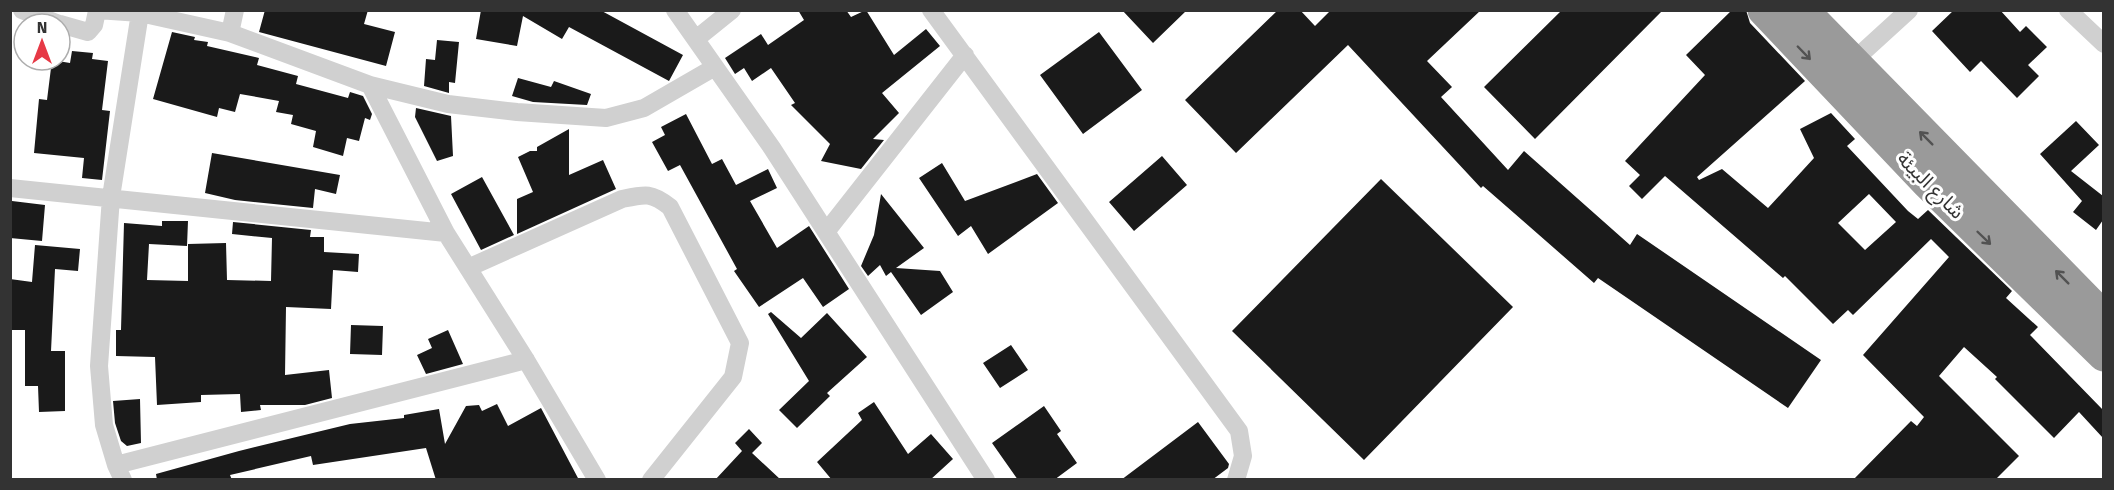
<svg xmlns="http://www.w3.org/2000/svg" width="2114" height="490" viewBox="0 0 2114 490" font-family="'Fira Sans','Noto Sans Arabic',sans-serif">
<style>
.building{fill:#1a1a1a;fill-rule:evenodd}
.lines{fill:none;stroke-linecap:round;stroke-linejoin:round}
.street{stroke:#d0d0d0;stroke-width:18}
.highway{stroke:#9a9a9a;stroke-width:33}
.oneway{stroke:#525252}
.labels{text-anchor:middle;stroke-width:6;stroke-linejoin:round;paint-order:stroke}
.street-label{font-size:20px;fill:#333;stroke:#fff}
</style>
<rect width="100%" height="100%" fill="#fff"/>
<path class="building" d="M265 10H368L364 24 395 32 386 66 259 32Z
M481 10H600L683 55 669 81 569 27 562 39 523 16 517 46 476 39Z
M798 10H846L851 17 866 10 894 55 926 29 940 46 882 93 899 113 873 139 884 140 861 169 821 161 830 144 791 105 795 103 771 68 752 81 744 68 735 74 725 58 761 34 768 45 804 20Z
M1122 10H1187L1153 43Z
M1278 10H1300L1315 26 1331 10H1481L1427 61 1452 87 1441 97 1508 170 1524 151 1630 245 1637 234 1821 360 1788 408 1598 278 1594 283 1483 186 1481 188 1348 45 1236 153 1185 100Z
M1562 10H1663L1535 139 1484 87Z
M1732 10H1746L1750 23 1805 81 1697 177 1699 180 1722 169 1768 208 1814 158 1800 129 1831 113 1855 139 1847 146 1908 211 1918 219 1928 210 2012 291 2006 298 2038 327 2030 335 2103 410V438L2079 412 2054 438 1995 379 1997 377 1964 347 1939 376 2019 456 1995 480H1853L1911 421 1917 426 1924 417 1863 355 1949 257 1931 239 1853 315 1848 310 1833 324 1785 276 1783 278 1665 176 1642 199 1629 186 1640 175 1625 161 1705 75 1686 55ZM1869 194 1896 222 1865 250 1838 223Z
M1954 10H2000L2020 32 2026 26 2047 47 2028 65 2039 76 2017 98 1981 61 1970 72 1932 31Z
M172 32 195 37 194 40 208 42 207 46 259 58 257 65 298 76 296 84 348 98 350 92 363 96 372 114 370 120 365 118 359 141 347 138 343 156 313 147 316 131 291 124 293 115 276 112 279 101 240 94 235 112 219 108 217 117 153 99Z
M1099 32 1142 90 1083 134 1040 75Z
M437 40 459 42 455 83 449 82V93L424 86 426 59 435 60Z
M72 51 93 53 92 59 108 61 102 110 110 111 102 180 82 178 84 158 34 153 39 99 47 100 52 60 70 63Z
M518 78 551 87 554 81 591 94 587 105 533 102 512 96Z
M416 108 451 116 453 156 437 161 415 117Z
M686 114 712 164 722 159 736 185 768 169 777 188 750 201 777 248 809 226 849 289 823 307 803 278 759 307 734 271 737 269 680 165 668 171 652 142 665 135 661 127Z
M2076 121 2099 145 2071 171 2103 196V220L2096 230 2073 212 2082 201 2040 154Z
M569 129V175L603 160 616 189 517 234V199L533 192 518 157 530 151H537V147Z
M212 153 340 175 336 194 315 189 313 208 235 200 205 193Z
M1162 156 1187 185 1134 231 1109 202Z
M942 163 965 201 1037 174 1058 203 988 254 971 226 958 236 919 178Z
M482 177 514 235 481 250 451 194Z
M1381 179 1513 307 1364 460 1232 331Z
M881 194 924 248 896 268 940 271 953 292 921 315 891 272 886 276 880 265 868 276 861 266 874 235Z
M12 201 45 205 42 241 10 238Z
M162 221H188L187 246 149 244 147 280 188 281V244L226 243 227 280 271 281 272 238 232 234 233 222 311 230 310 237H324V252L359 254 358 272 333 270 331 309 286 307 285 375 329 370 332 398 305 405H260L261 410 241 412 240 394 201 395V402L157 405 155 357 116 356V330H121L124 223 162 226Z
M35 245 80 249 78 271 55 269 51 351H65V411L39 412 38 386H25V330H10V279L32 282Z
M771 312 801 338 827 313 867 357 827 393 830 396 797 428 779 410 809 381 768 314Z
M351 325 383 326 382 355 350 354Z
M448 330 463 364 426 374 417 355 432 348 428 339Z
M1011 345 1028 370 1000 388 983 363Z
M140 399 141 443 127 446 121 441 115 423 113 401Z
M874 402 908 454 931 434 953 459 930 480H832L817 462 862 420 858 413Z
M497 404 508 426 541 408 579 480H436L426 448 313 465 311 456 230 475 232 480H157L156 474 239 451 350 424 404 418V415L439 409 445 444 466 406 479 405 482 411Z
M1044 406 1061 431 1057 434 1077 463 1054 480H1018L992 443Z
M1198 422 1229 464 1228 468 1212 480H1121Z
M749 429 762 443 752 453 781 480H715L742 451 735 443Z"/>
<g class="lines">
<path class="street" d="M22 10 59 24
M97 10 140 13 111 197 99 366 104 425 116 465 123 480
M675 10 772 148 986 480
M931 10 1239 431 1243 456 1236 480
M2068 10 2104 44
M140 13 230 33 370 85 446 233 526 360 597 480
M60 24 88 32 94 25 97 11
M230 33 235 10
M696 39 732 10
M1852 62 1909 10
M370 85 448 104 517 112 606 118 644 108 715 67
M10 188 446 233
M826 232 965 55
M470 267 622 199C645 194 651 192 670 207L740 343 733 377 651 480
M116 465 526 360"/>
<path class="highway" d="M1764 10 1927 182 2104 355
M1802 10 2104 318"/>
</g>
<defs><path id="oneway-shaft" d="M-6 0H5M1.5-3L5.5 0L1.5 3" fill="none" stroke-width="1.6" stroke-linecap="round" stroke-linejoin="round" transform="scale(1.5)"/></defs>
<g class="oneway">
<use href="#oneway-shaft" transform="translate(1804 53) rotate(46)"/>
<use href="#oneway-shaft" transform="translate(1926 138) rotate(-135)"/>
<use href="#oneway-shaft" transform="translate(1984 238) rotate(44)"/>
<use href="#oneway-shaft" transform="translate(2062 277) rotate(-135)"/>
</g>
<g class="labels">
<g class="street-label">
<text transform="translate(1931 185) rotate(45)" y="7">شارع البيئة</text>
</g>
</g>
<rect width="2114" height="490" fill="none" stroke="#333333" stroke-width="24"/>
<g transform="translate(42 42)"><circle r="28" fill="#ffffff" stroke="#adadad" stroke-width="1.5"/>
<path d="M0-4.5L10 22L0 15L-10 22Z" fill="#e63946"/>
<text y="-9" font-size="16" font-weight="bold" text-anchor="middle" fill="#333333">N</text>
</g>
</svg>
